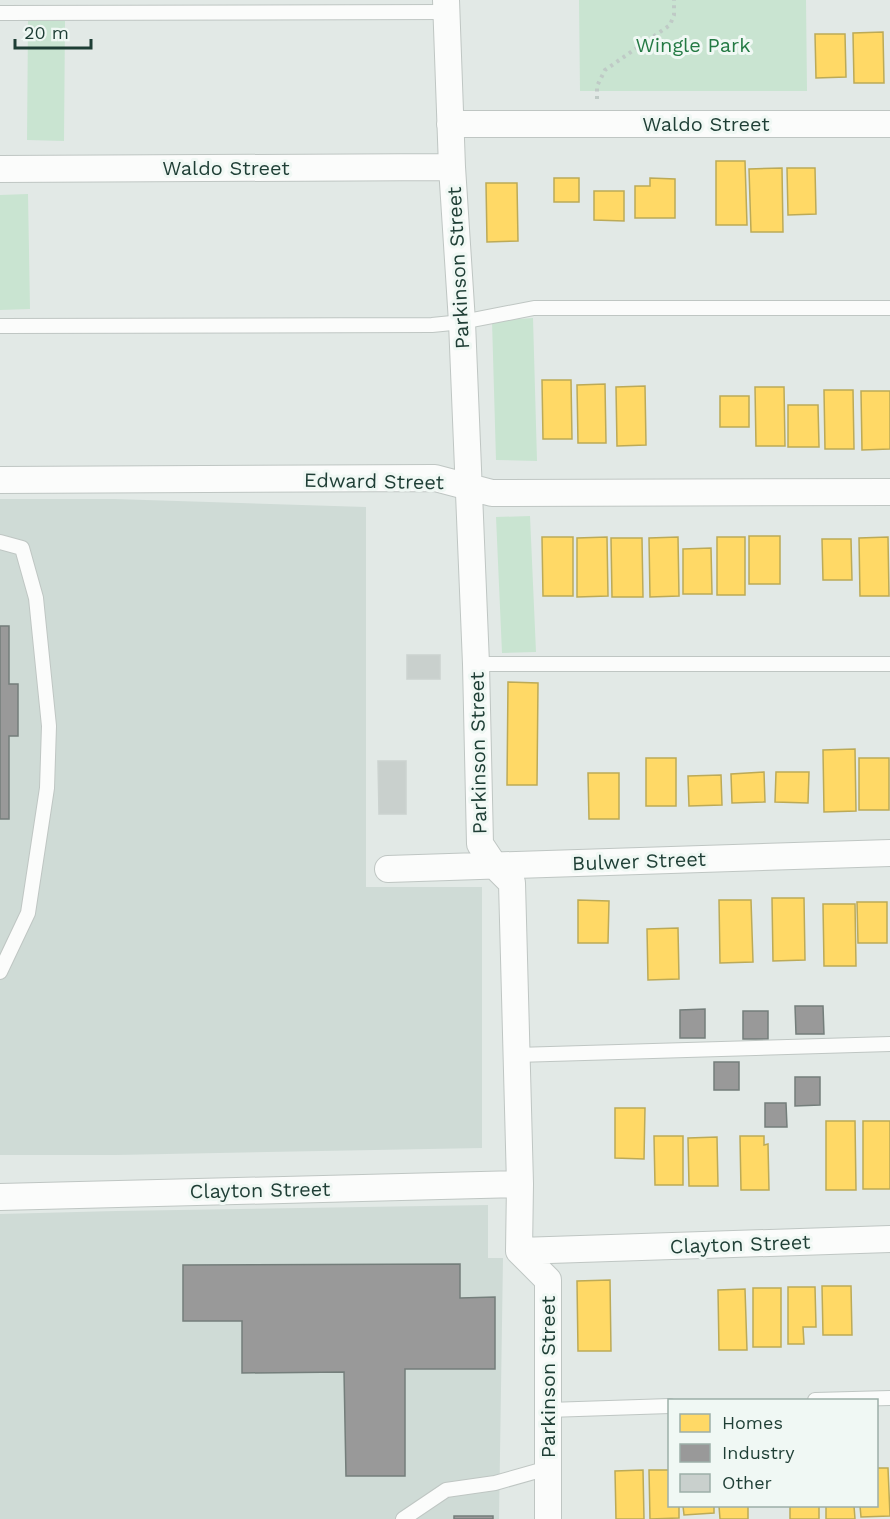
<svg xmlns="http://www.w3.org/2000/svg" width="890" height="1519" viewBox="0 0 890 1519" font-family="'Work Sans',sans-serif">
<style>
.built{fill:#cfdbd6}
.green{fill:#c9e4d1}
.homes{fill:#ffd966;stroke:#bcaa57;stroke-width:1.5}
.industry{fill:#999;stroke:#747e7b;stroke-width:1.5}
.building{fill:#c9d0cd;stroke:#cbd2cf;stroke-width:1.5}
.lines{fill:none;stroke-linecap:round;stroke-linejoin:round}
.service-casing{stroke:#bfc6c3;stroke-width:16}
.minor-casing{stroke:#bfc6c3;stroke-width:28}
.path{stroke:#bfcac6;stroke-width:4;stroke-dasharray:3 4.5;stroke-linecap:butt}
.service{stroke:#fbfcfb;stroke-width:14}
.minor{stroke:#fbfcfb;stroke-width:26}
.labels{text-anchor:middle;stroke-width:6;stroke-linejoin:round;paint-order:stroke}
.park-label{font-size:20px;fill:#247a44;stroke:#f0f8f4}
.street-label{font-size:20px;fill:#1e3e35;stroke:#f0f8f4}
</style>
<rect width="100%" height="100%" fill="#e2e9e6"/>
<path class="built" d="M0 499H114L366 507V887H482V1148L116 1155H0Z
M488 1205V1258H503L499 1519H0V1214L116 1211Z"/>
<path class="green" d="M579 0H806L807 91H580Z
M28 21H65L64 141 27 140Z
M28 194 30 309 0 310V195Z
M533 318 537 461 496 460 492 321Z
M530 516 536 652 502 653 496 517Z"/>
<path class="homes" d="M883 32 884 83H854L853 33Z
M815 34H845L846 77 816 78Z
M716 161H745L747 225H716Z
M782 168 783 232H751L749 169Z
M787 168H815L816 214 788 215Z
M554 178H579V202H554Z
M650 178 675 179V218H635V186H650Z
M486 183H517L518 241 487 242Z
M594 191H624V221L594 220Z
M542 380H571L572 439H543Z
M605 384 606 443H578L577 385Z
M645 386 646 445 617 446 616 387Z
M755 387H784L785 446H756Z
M824 390H853L854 449H825Z
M861 391H890V449L862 450Z
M720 396H749V427H720Z
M788 405H818L819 447H788Z
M749 536H780V584H749Z
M542 537H573V596H543Z
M607 537 608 596 577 597V538Z
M678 537 679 596 650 597 649 538Z
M717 537H745V595H717Z
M888 537 889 596H860L859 538Z
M611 538H642L643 597H612Z
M822 539H851L852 580H823Z
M711 548 712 594H683V549Z
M508 682 538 683 537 785H507Z
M855 749 856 811 824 812 823 750Z
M646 758H676V806H646Z
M859 758H889V810H859Z
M764 772 765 802 732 803 731 774Z
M776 772H809L808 803 775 802Z
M588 773H619V819H589Z
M721 775 722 805 689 806 688 776Z
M772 898H804L805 960 773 961Z
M578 900 609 901 608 943H578Z
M719 900H751L753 962 720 963Z
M857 902H887V943H858Z
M823 904H855L856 966H824Z
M678 928 679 979 648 980 647 929Z
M615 1108H645L644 1159 615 1158Z
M826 1121H855L856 1190H826Z
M863 1121H890V1189H863Z
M654 1136H683V1185H655Z
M740 1136H764V1145L768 1144 769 1190H741Z
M717 1137 718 1186H689L688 1138Z
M610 1280 611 1351H578L577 1281Z
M822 1286H851L852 1335H823Z
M788 1287H815L816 1327H803L804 1344H788Z
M753 1288H781V1347H753Z
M745 1289 747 1350H719L718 1290Z
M876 1468H888L890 1516 861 1517 860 1506H876Z
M643 1470 644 1519H616L615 1471Z
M649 1470H670V1506H679V1518L650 1519Z
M683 1506H714V1513L684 1515Z
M719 1506H748V1519H720Z
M790 1506H819V1519H790Z
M826 1506H854L855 1519H826Z"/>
<path class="industry" d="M0 626H9V684H18V736H9V819H0Z
M795 1006H823L824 1034H796Z
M705 1009V1038H680V1010Z
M743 1011H768V1039H743Z
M714 1062H739V1090H714Z
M795 1077H820V1105L795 1106Z
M765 1103H786L787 1127H765Z
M460 1264V1298L495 1297V1369H405V1476H346L344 1372 242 1373V1321H183V1265Z
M454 1516H493V1519H454Z"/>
<path class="building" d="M407 655H440V679H407Z
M378 761H406V814H379Z"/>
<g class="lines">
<g class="service-casing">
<path id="service" d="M0 13 447 12
M0 326 432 325 462 322 534 308H890
M0 542 22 548 36 598 49 726 47 788 28 913 0 972
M476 664H890
M516 1055 890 1044
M815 1400 890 1398
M548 1410 670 1406
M403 1519 446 1490 495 1483 548 1468"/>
</g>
<g class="minor-casing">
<path id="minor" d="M446 0 452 167 462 322 476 664 480 844 494 865 512 883 520 1184 519 1251 548 1280V1519
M450 124H890
M0 169 452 167
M0 480 435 478 492 493 890 492
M388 869 890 853
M0 1197 520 1184
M519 1251 890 1239"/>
</g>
<path class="path" d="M597 99V86L605 70 670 25 674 15V0"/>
<use href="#service" class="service"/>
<use href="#minor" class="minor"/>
</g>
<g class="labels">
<g class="park-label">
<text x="693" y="52">Wingle Park</text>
</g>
<g class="street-label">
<text x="706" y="131">Waldo Street</text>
<text x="226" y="175">Waldo Street</text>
<text transform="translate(458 268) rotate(-93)" y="7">Parkinson Street</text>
<text transform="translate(374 481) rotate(1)" y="7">Edward Street</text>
<text transform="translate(478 753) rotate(-91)" y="7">Parkinson Street</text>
<text transform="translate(639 861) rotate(-2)" y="7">Bulwer Street</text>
<text transform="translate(260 1190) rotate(-1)" y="7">Clayton Street</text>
<text transform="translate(740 1244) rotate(-2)" y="7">Clayton Street</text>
<text transform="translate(548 1377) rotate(-90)" y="7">Parkinson Street</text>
</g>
</g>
<rect x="668" y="1399" width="210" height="108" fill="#f0f8f4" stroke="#9caea8" stroke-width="1.5"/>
<rect x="680" y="1414" width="30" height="18" fill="#ffd966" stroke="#9caea8" stroke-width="1.5"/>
<text x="722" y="1429" font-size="18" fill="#1e3e35">Homes</text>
<rect x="680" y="1444" width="30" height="18" fill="#999999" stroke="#9caea8" stroke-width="1.5"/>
<text x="722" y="1459" font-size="18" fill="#1e3e35">Industry</text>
<rect x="680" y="1474" width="30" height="18" fill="#c9d0cd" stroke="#9caea8" stroke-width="1.5"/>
<text x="722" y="1489" font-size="18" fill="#1e3e35">Other</text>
<path d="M15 39v9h76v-9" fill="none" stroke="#1e3e35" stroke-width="3"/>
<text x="24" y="39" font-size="18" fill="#1e3e35" stroke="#f0f8f4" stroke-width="4.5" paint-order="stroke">20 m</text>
</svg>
